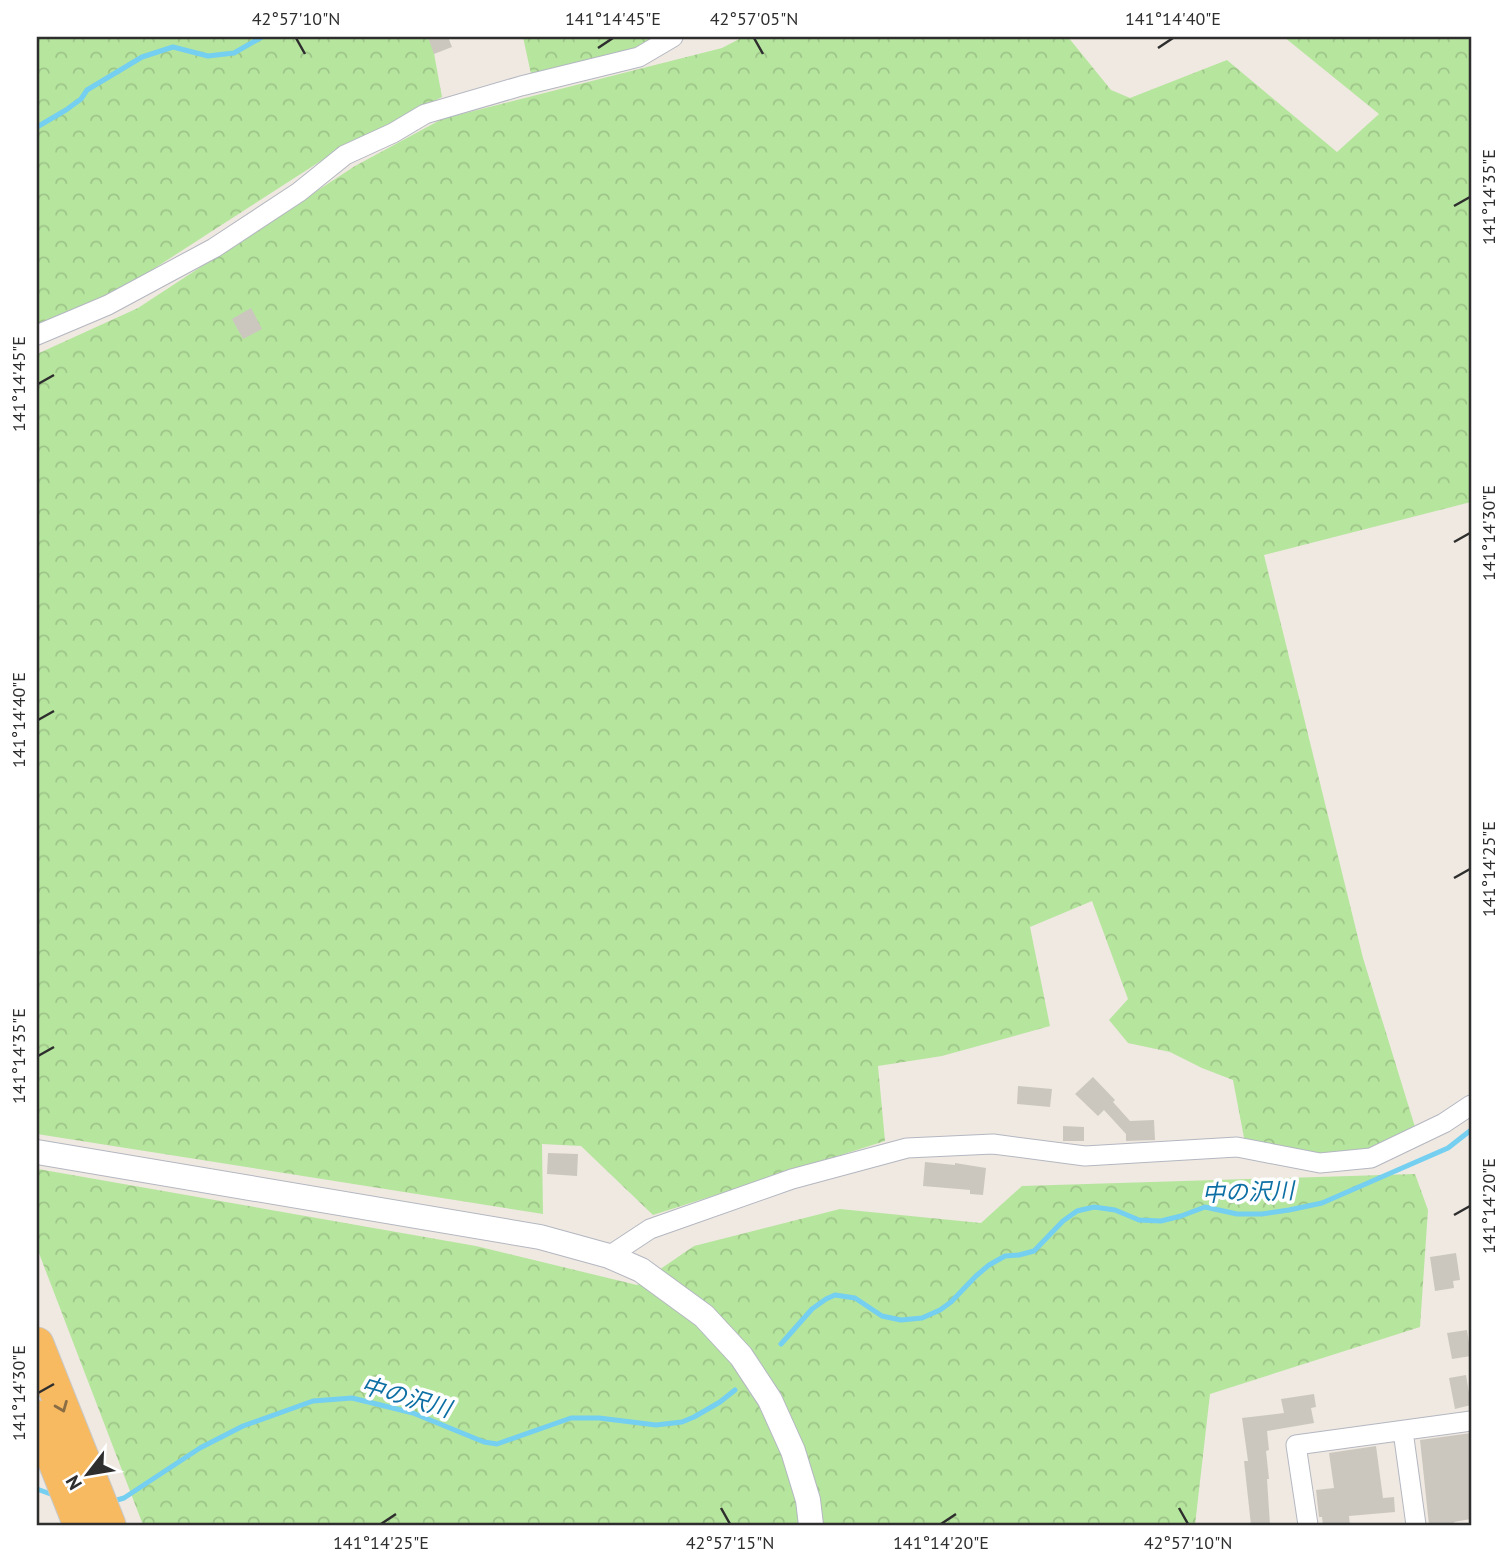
<svg xmlns="http://www.w3.org/2000/svg" width="1508" height="1562" viewBox="0 0 1508 1562" font-family="'PT Sans','Noto Sans JP',sans-serif">
<style>
.forest{fill:url(#forest-crowns)}
.lines{fill:none;stroke-linecap:round;stroke-linejoin:round}
.stream{stroke:#75cff0;stroke-width:5}
.building{fill:#cbc7bf}
.minor-casing{stroke:#b4b7c1;stroke-width:21}
.tertiary-casing{stroke:#b4b7c1;stroke-width:26}
.trunk-casing{stroke:#c9c9c9;stroke-width:35}
.minor{stroke:#fff;stroke-width:19}
.tertiary{stroke:#fff;stroke-width:24}
.trunk{stroke:#f8ba60;stroke-width:33}
.oneway{stroke:#896d44}
.ticks{fill:none;stroke:#2e2e2e;stroke-width:2.5}
.labels{text-anchor:middle;stroke-width:7;stroke-linejoin:round;paint-order:stroke}
.water-label{font-size:23px;font-style:italic;fill:#0d6fa3;stroke:#fff}
.neatline{fill:none;stroke:#2e2e2e;stroke-width:2.5}
.ticks-label{font-size:18px;text-anchor:middle;fill:#2e2e2e}
</style>
<defs>
<pattern id="forest-crowns" width="20" height="18" patternUnits="userSpaceOnUse" patternTransform="scale(1.75)"><rect width="20" height="18" fill="#b6e59e"/><path d="M2 6a3 3 0 1 1 6 0M12 15a3 3 0 1 1 6 0" fill="none" stroke="#9dc588"/></pattern>
</defs>
<rect width="100%" height="100%" fill="#efe9e1"/>
<path class="forest" d="M37 37H431L442 97 341 148 127 286 37 325Z
M523 37H689L531 74Z
M743 37H1068L1111 90 1130 98 1227 60 1337 152 1379 114 1284 37H1471V502L1264 555 1363 958 1415 1127 1370 1148 1320 1157 1245 1143 1233 1080 1202 1068 1170 1052 1128 1043 1109 1020 1128 999 1092 901 1030 927 1050 1026 942 1056 878 1066 885 1141 653 1215 581 1146 542 1144 543 1214 37 1134V354L138 308 355 166 442 119 722 48Z
M38 1169 476 1246 637 1285 694 1246 840 1209 981 1223 1022 1186 1415 1174 1428 1210 1420 1327 1210 1394 1195 1525H143L37 1248V1170Z"/>
<g class="lines">
<path class="stream" d="M37 127 66 110 81 99 87 90 142 57 173 47 208 56 234 53 262 37
M781 1344 812 1309 826 1299 835 1295 855 1298 882 1316 901 1320 922 1318 940 1310 951 1302 976 1276 989 1265 1005 1256 1019 1255 1034 1251 1063 1221 1077 1211 1094 1207 1115 1210 1139 1220 1161 1221 1181 1216 1205 1207 1237 1214H1262L1289 1210 1322 1203 1448 1148 1471 1130
M37 1489 56 1496
M110 1502 124 1498 200 1448 243 1426 313 1401 352 1398 413 1413 484 1442 497 1444 571 1418H599L656 1425 682 1422 694 1417 720 1402 735 1390"/>
</g>
<path class="building" d="M428 37H448L452 47 434 54Z
M251 308 262 329 243 339 232 319Z
M1093 1077 1115 1100 1113 1102 1130 1121 1154 1120 1155 1140 1126 1141V1134L1104 1110 1098 1116 1075 1094Z
M1018 1086 1052 1089 1050 1107 1017 1104Z
M1063 1126 1084 1127V1141H1063Z
M548 1153 578 1154 577 1176 547 1174Z
M925 1162 955 1165V1163L986 1168 983 1195 970 1194V1190L923 1186Z
M1456 1253 1460 1280 1453 1281 1454 1288 1435 1291 1430 1257Z
M1467 1330 1471 1356 1452 1359 1447 1333Z
M1466 1375 1471 1405 1455 1409 1449 1378Z
M1314 1394 1316 1407 1311 1408 1314 1423 1267 1431 1269 1450 1266 1451 1269 1479H1267L1270 1525H1251L1244 1461H1248L1242 1418 1284 1413 1281 1399Z
M1471 1433V1519L1454 1522 1455 1525H1429L1420 1440Z
M1376 1446 1383 1498 1394 1497 1395 1512 1349 1516 1350 1525H1323L1322 1517H1319L1316 1490 1334 1488 1329 1453Z"/>
<g class="lines">
<g class="minor-casing">
<path id="minor" d="M37 335 108 305 214 248 299 192 345 155 393 133 425 114 521 86 639 57 673 37
M609 1256 650 1229 792 1179 907 1148 993 1144 1085 1156 1237 1147 1320 1163 1371 1158 1444 1123 1471 1105
M1403 1431 1416 1525
M1308 1525 1296 1445 1471 1421"/>
</g>
<g class="tertiary-casing">
<path id="tertiary" d="M37 1152 540 1237 609 1256 641 1270 704 1316 741 1356 770 1400 793 1451 808 1500 811 1525"/>
</g>
<g class="trunk-casing">
<path id="trunk" d="M37 1344 109 1525
M37 1417 80 1525"/>
</g>
<use href="#minor" class="minor"/>
<use href="#tertiary" class="tertiary"/>
<use href="#trunk" class="trunk"/>
</g>
<defs><path id="oneway-chevron" d="M-2-3.5L2.5 0L-2 3.5" fill="none" stroke-width="1.6" stroke-linecap="round" stroke-linejoin="round" transform="scale(1.75)"/></defs>
<use class="oneway" href="#oneway-chevron" transform="translate(62 1407) rotate(68)"/>
<path class="ticks" d="M296 38 305 54M754 38 763 54M598 48 613 38M1158 48 1173 38M1454 206 1470 197M38 384 54 375M1454 542 1470 533M38 720 54 711M1454 878 1470 869M38 1056 54 1047M1454 1215 1470 1206M38 1393 54 1384M721 1508 730 1524M1179 1508 1188 1524M381 1524 396 1514M941 1524 956 1514"/>
<g class="labels">
<g class="water-label">
<text transform="translate(1248 1192) rotate(-2)" y="8">中の沢川</text>
<text transform="translate(406 1397) rotate(16)" y="8">中の沢川</text>
</g>
</g>
<rect width="1508" height="1562" fill="none" stroke="#ffffff" stroke-width="77"/>
<g transform="translate(88 1474) rotate(239)" stroke="#ffffff" stroke-width="5" paint-order="stroke">
<path d="M0-5L12 26L0 18L-12 26Z" fill="#2e2e2e"/>
<text y="-10" font-size="19" font-weight="bold" text-anchor="middle" fill="#2e2e2e">N</text>
</g>
<rect x="38" y="38" width="1432" height="1486" class="neatline"/>
<g class="ticks-label">
<text x="296" y="25">42°57'10"N</text>
<text x="613" y="25">141°14'45"E</text>
<text x="754" y="25">42°57'05"N</text>
<text x="1173" y="25">141°14'40"E</text>
<text transform="translate(1489 197) rotate(-90)" y="6">141°14'35"E</text>
<text transform="translate(19 384) rotate(-90)" y="6">141°14'45"E</text>
<text transform="translate(1489 533) rotate(-90)" y="6">141°14'30"E</text>
<text transform="translate(19 720) rotate(-90)" y="6">141°14'40"E</text>
<text transform="translate(1489 869) rotate(-90)" y="6">141°14'25"E</text>
<text transform="translate(19 1056) rotate(-90)" y="6">141°14'35"E</text>
<text transform="translate(1489 1206) rotate(-90)" y="6">141°14'20"E</text>
<text transform="translate(19 1393) rotate(-90)" y="6">141°14'30"E</text>
<text x="381" y="1549">141°14'25"E</text>
<text x="730" y="1549">42°57'15"N</text>
<text x="941" y="1549">141°14'20"E</text>
<text x="1188" y="1549">42°57'10"N</text>
</g>
</svg>
